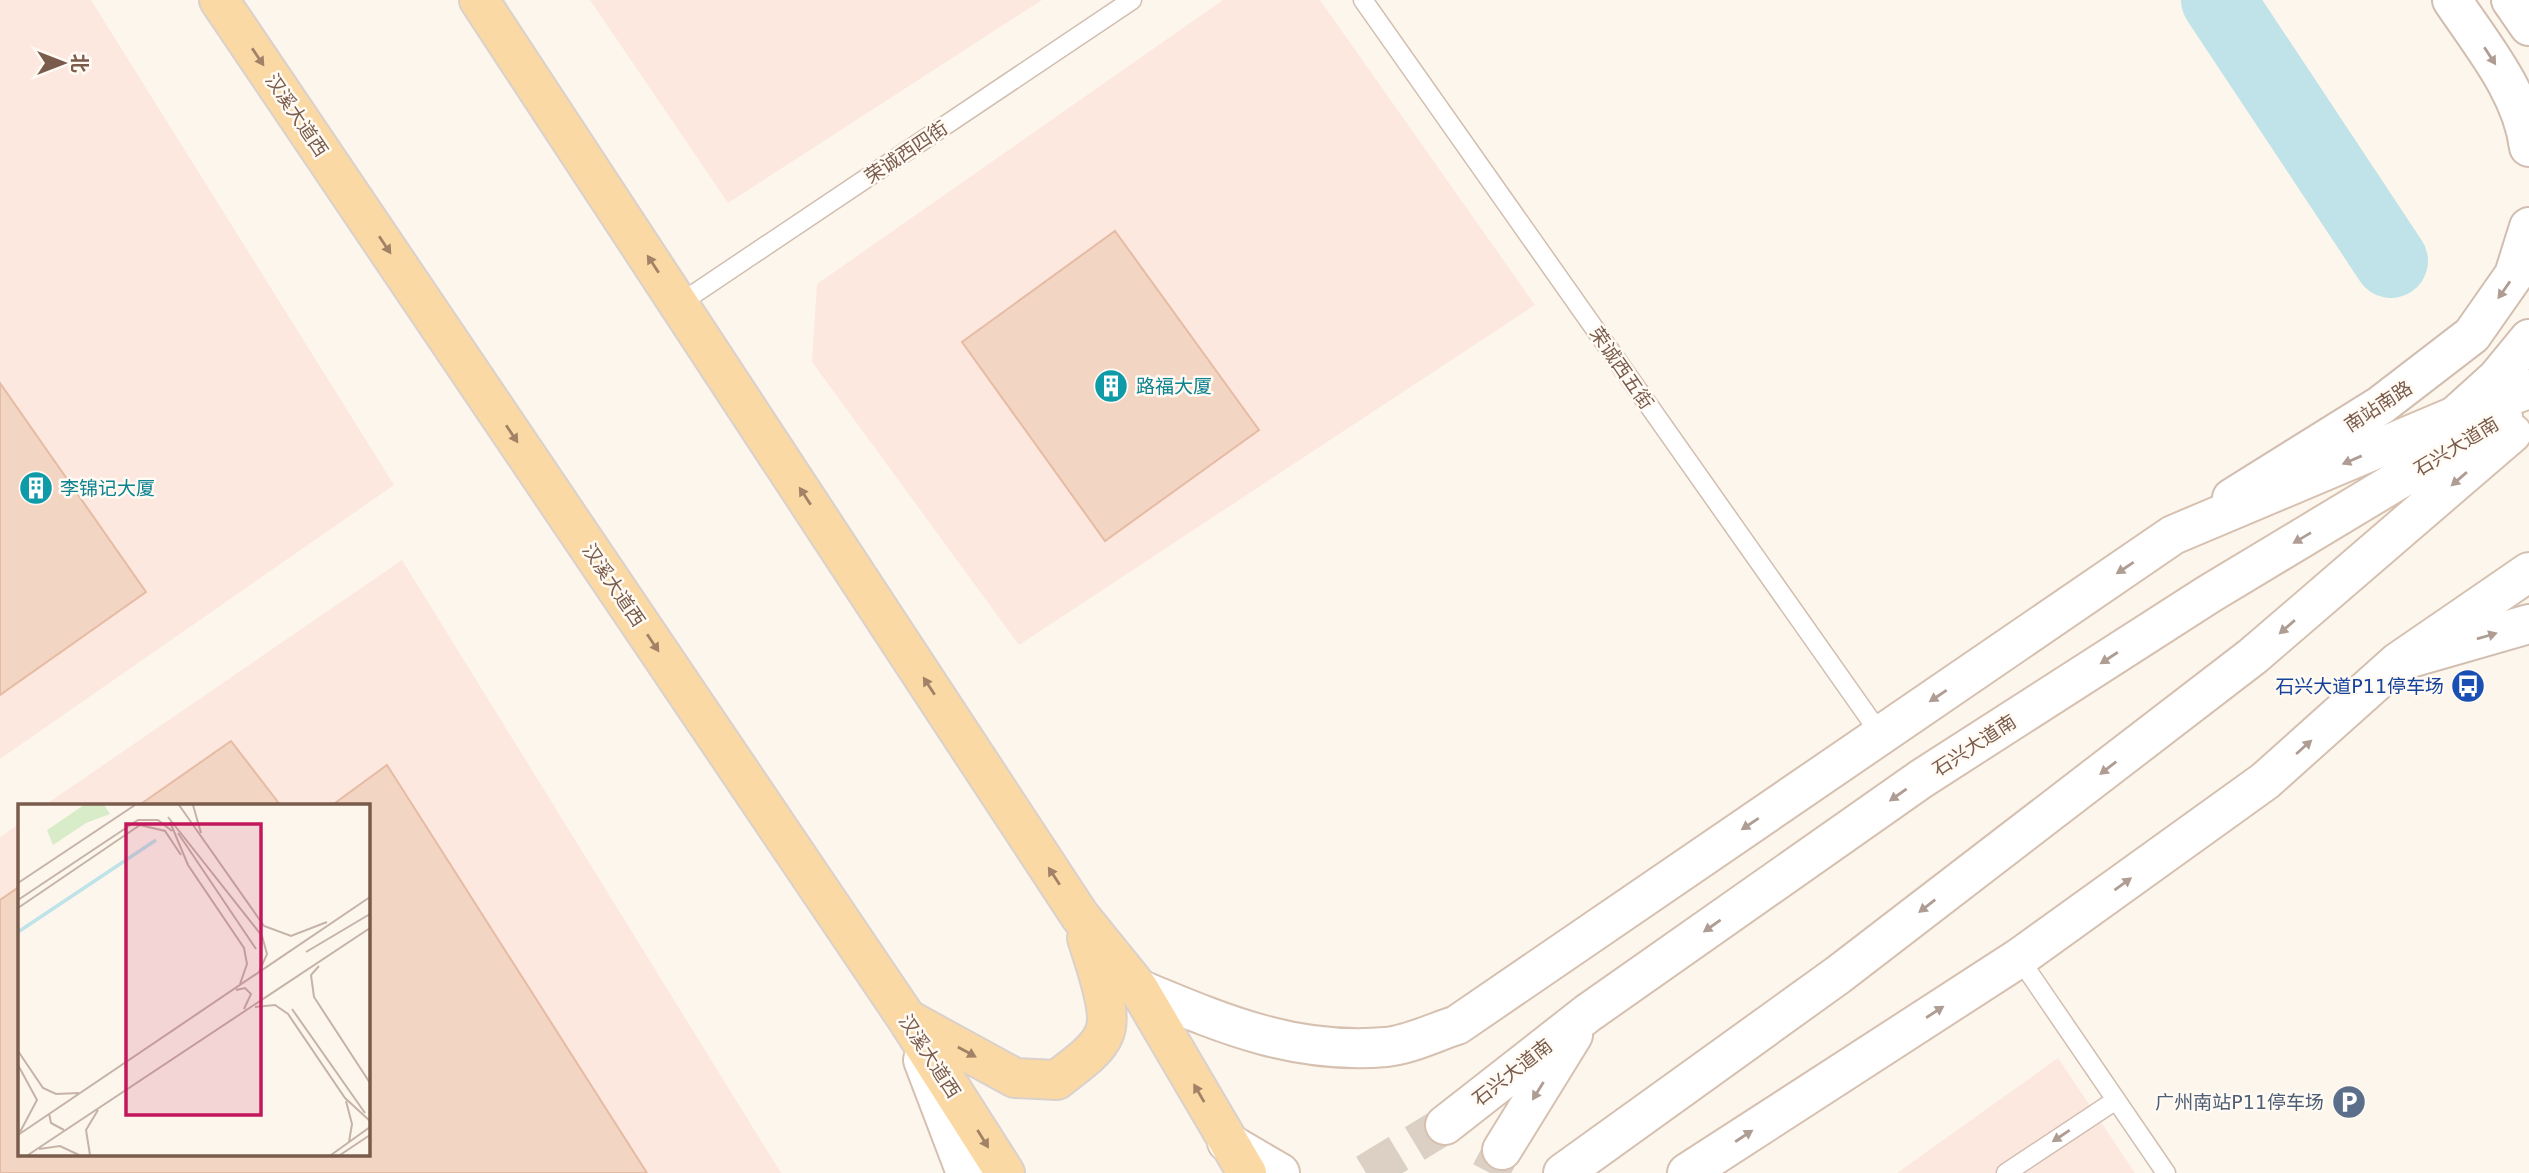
<svg xmlns="http://www.w3.org/2000/svg" width="2529" height="1173" viewBox="0 0 2529 1173" font-family="'DejaVu Sans','Noto Sans SC',sans-serif">
<style>
.commercial{fill:#fde8e0}
.lines{fill:none;stroke-linecap:round;stroke-linejoin:round}
.river{stroke:#bfe3e8;stroke-width:74}
.building{fill:#f3d5c3;stroke:#e6bba3;stroke-width:2}
.secondary-tunnel{stroke:#dcd0c4;stroke-width:38;stroke-dasharray:38 19;stroke-linecap:butt}
.service-casing{stroke:#d1beb0;stroke-width:21}
.tertiary-casing{stroke:#d1beb0;stroke-width:42}
.secondary-casing{stroke:#d6c0b0;stroke-width:42}
.primary-casing{stroke:#dad1cd;stroke-width:42}
.service{stroke:#fff;stroke-width:18}
.tertiary{stroke:#fff;stroke-width:38}
.secondary{stroke:#fff;stroke-width:38}
.primary{stroke:#fbd9a5;stroke-width:38}
.oneway{fill:#af9d94}
.oneway2{fill:#a18267}
.labels{text-anchor:middle;stroke-width:5;stroke-linejoin:round;paint-order:stroke}
.street-label{font-size:19px;fill:#7a5c4d;stroke:#fffaf3}
.culture-label{font-size:19px;fill:#0d838f;stroke:#fffaf3;text-anchor:start}
.transit-label{font-size:19px;fill:#164399;stroke:#fffaf3;text-anchor:end}
.service-label{font-size:19px;fill:#4e5e75;stroke:#fffaf3;text-anchor:end}
.inset-river{fill:none;stroke:#bfe3e8;stroke-width:3.5}
.inset-road{fill:none;stroke:#c5b3a7;stroke-width:2}
.view{fill:#c2185b;fill-opacity:0.15;stroke:#c2185b;stroke-width:3.5}
.inset-edge{fill:none;stroke:#7a5c4d;stroke-width:3.5}
</style>
<rect width="100%" height="100%" fill="#fdf6ec"/>
<path class="commercial" d="M0 0H91L394 485 0 759Z
M590 0H1042L728 203Z
M1223 0H1320L1535 305 1019 645 812 362 817 284Z
M402 560 781 1173H0V837L19 824V1154H368V806L45 805Z
M2058 1058 2135 1173H1897Z"/>
<g class="lines">
<path class="river" d="M2218 0 2391 261"/>
</g>
<path class="building" d="M1115 231 1259 430 1105 541 962 342Z
M0 383 146 592 0 695Z
M231 741 281 806H138Z
M387 765 647 1173H0V900L19 887V1154H368V806H331Z"/>
<g class="lines">
<path class="secondary-tunnel" d="M1366 1173 1445 1125
M1490 1173 1502 1150"/>
<g class="service-casing">
<path id="service" d="M1363 0 1881 735
M679 304 1132 0
M2019 958 2166 1173
M2006 1173 2116 1100"/>
</g>
<g class="tertiary-casing">
<path id="tertiary" d="M2452 0C2482 45 2522 92 2529 147
M2511 0 2529 26
M2455 416 2497 378 2529 339
M2232 498 2381 405 2472 335 2514 275 2529 227
M2407 659 2529 624"/>
</g>
<g class="secondary-casing">
<path id="secondary" d="M1139 989C1221 1023 1294 1055 1386 1047 1409 1045 1435 1032 1457 1025L2173 535 2455 416 2529 389
M923 1060 966 1173
M1445 1125 1588 1013 1921 779 2209 594 2503 417
M1227 1142 1280 1173
M1502 1150 1573 1035
M1563 1173 1838 975 2253 656 2512 433
M1687 1173 2019 958 2265 781 2398 662 2529 572"/>
</g>
<g class="primary-casing">
<path id="primary" d="M219 0 907 1019 1005 1173
M479 0 1080 916 1139 989 1247 1173
M909 1020 1015 1078 1057 1080C1072 1067 1096 1053 1104 1034 1114 1013 1094 961 1087 938"/>
</g>
<use href="#service" class="service"/>
<use href="#tertiary" class="tertiary"/>
<use href="#secondary" class="secondary"/>
<use href="#primary" class="primary"/>
</g>
<defs><path id="oneway-solid" d="M-6-.8H1V-3.2L6.5 0L1 3.2V.8H-6Z" transform="scale(1.75)"/></defs>
<g class="oneway">
<use href="#oneway-solid" transform="translate(2490 56) rotate(57)"/>
<use href="#oneway-solid" transform="translate(2504 290) rotate(125)"/>
<use href="#oneway-solid" transform="translate(2352 460) rotate(157)"/>
<use href="#oneway-solid" transform="translate(2459 479) rotate(139)"/>
<use href="#oneway-solid" transform="translate(2302 538) rotate(149)"/>
<use href="#oneway-solid" transform="translate(2125 568) rotate(146)"/>
<use href="#oneway-solid" transform="translate(2287 627) rotate(139)"/>
<use href="#oneway-solid" transform="translate(2487 636) rotate(-16)"/>
<use href="#oneway-solid" transform="translate(2109 658) rotate(147)"/>
<use href="#oneway-solid" transform="translate(1938 696) rotate(146)"/>
<use href="#oneway-solid" transform="translate(2304 747) rotate(-42)"/>
<use href="#oneway-solid" transform="translate(2108 768) rotate(142)"/>
<use href="#oneway-solid" transform="translate(1898 795) rotate(145)"/>
<use href="#oneway-solid" transform="translate(1750 824) rotate(146)"/>
<use href="#oneway-solid" transform="translate(2123 884) rotate(-36)"/>
<use href="#oneway-solid" transform="translate(1927 906) rotate(142)"/>
<use href="#oneway-solid" transform="translate(1712 926) rotate(145)"/>
<use href="#oneway-solid" transform="translate(1935 1012) rotate(-33)"/>
<use href="#oneway-solid" transform="translate(1538 1091) rotate(122)"/>
<use href="#oneway-solid" transform="translate(1744 1136) rotate(-33)"/>
<use href="#oneway-solid" transform="translate(2061 1136) rotate(146)"/>
</g>
<g class="oneway2">
<use href="#oneway-solid" transform="translate(258 57) rotate(56)"/>
<use href="#oneway-solid" transform="translate(385 245) rotate(56)"/>
<use href="#oneway-solid" transform="translate(653 264) rotate(-123)"/>
<use href="#oneway-solid" transform="translate(512 434) rotate(56)"/>
<use href="#oneway-solid" transform="translate(805 496) rotate(-123)"/>
<use href="#oneway-solid" transform="translate(653 643) rotate(56)"/>
<use href="#oneway-solid" transform="translate(929 686) rotate(-123)"/>
<use href="#oneway-solid" transform="translate(1054 876) rotate(-123)"/>
<use href="#oneway-solid" transform="translate(967 1052) rotate(29)"/>
<use href="#oneway-solid" transform="translate(1199 1093) rotate(-120)"/>
<use href="#oneway-solid" transform="translate(983 1139) rotate(58)"/>
</g>
<defs>
<g id="building-disc" transform="scale(1.75)"><circle r="9.5" fill="#0f9aa8" stroke="#fffaf3"/><path d="M-4-6H4V6H1V3H-1V6H-4ZM-2.5-4.3h1.7v1.8h-1.7ZM.8-4.3h1.7v1.8H.8ZM-2.5-1h1.7V.8h-1.7ZM.8-1h1.7V.8H.8Z" fill="#fff"/></g>
<g id="bus-disc" transform="scale(1.75)"><circle r="9.5" fill="#1a4fb4" stroke="#fffaf3"/><path d="M-5-6H5V4H4V6H2V4H-2V6H-4V4H-5ZM-3.5-4V0h7V-4ZM-3.5 1.2v1.5H-2V1.2ZM2 1.2v1.5H3.5V1.2Z" fill="#fff"/></g>
<g id="parking-disc" transform="scale(1.75)"><circle r="9.5" fill="#5c6f8a" stroke="#fffaf3"/><path d="M-3.5-5.5H1a3.5 3.5 0 0 1 0 7H-1V5.5H-3.5ZM-1-3.4V-.6H.8a1.4 1.4 0 0 0 0-2.8Z" fill="#fff"/></g>
</defs>
<g fill-rule="evenodd">
<use href="#building-disc" x="1111" y="386"/>
<use href="#building-disc" x="36" y="488"/>
<use href="#bus-disc" x="2468" y="686"/>
<use href="#parking-disc" x="2349" y="1102"/>
</g>
<g class="labels">
<g class="street-label">
<text transform="translate(297 115) rotate(56)" y="7">汉溪大道西</text>
<text transform="translate(906 152) rotate(-34)" y="7">荣诚西四街</text>
<text transform="translate(1622 368) rotate(55)" y="7">荣诚西五街</text>
<text transform="translate(2378 406) rotate(-33)" y="7">南站南路</text>
<text transform="translate(2456 446) rotate(-31)" y="7">石兴大道南</text>
<text transform="translate(614 585) rotate(56)" y="7">汉溪大道西</text>
<text transform="translate(1974 745) rotate(-33)" y="7">石兴大道南</text>
<text transform="translate(930 1056) rotate(57)" y="7">汉溪大道西</text>
<text transform="translate(1512 1072) rotate(-38)" y="7">石兴大道南</text>
</g>
<g class="culture-label">
<text x="1136" y="393">路福大厦</text>
<text x="60" y="495">李锦记大厦</text>
</g>
<g class="transit-label">
<text x="2444" y="693">石兴大道P11停车场</text>
</g>
<g class="service-label">
<text x="2324" y="1109">广州南站P11停车场</text>
</g>
</g>
<g transform="translate(18 804)">
<rect width="352" height="352" fill="#fdf6ec"/>
<path d="M66 1H86L92 10 68 19 35 41 29 26Z" fill="#d8ecc9"/>
<path class="inset-river" d="M0 128 138 36"/>
<path class="inset-road" d="M161 1 246 122 273 132 309 118M175 1 183 29M150 13 244 132 249 150 241 168M152 18 170 61 226 144 229 160 222 180M160 29 238 145M0 79 117 1M0 96 120 16H140L154 27M0 104 122 21 147 27 163 51M288 148 352 110M301 162 293 171 296 193 352 279M218 186 227 184 233 190 226 205M237 203 257 201 270 210 327 294 352 317M274 205 347 309M0 247 25 284 38 290 61 289M0 261 19 296 2 328M328 297 334 320 331 338M31 309 33 319 46 326M0 331 352 93M21 345 42 342 61 351M10 351 352 124M72 351 68 326 80 306M313 351 352 323M322 351 352 331"/>
<path class="view" d="M108 20H243V311H108Z"/>
<rect width="352" height="352" class="inset-edge"/>
</g>
<g transform="translate(63 63) rotate(90)" stroke="#fffaf3" stroke-width="5" paint-order="stroke">
<path d="M0-5L12 26L0 18L-12 26Z" fill="#7a5c4d"/>
<text y="-10" font-size="19" font-weight="bold" text-anchor="middle" fill="#7a5c4d">北</text>
</g>
</svg>
